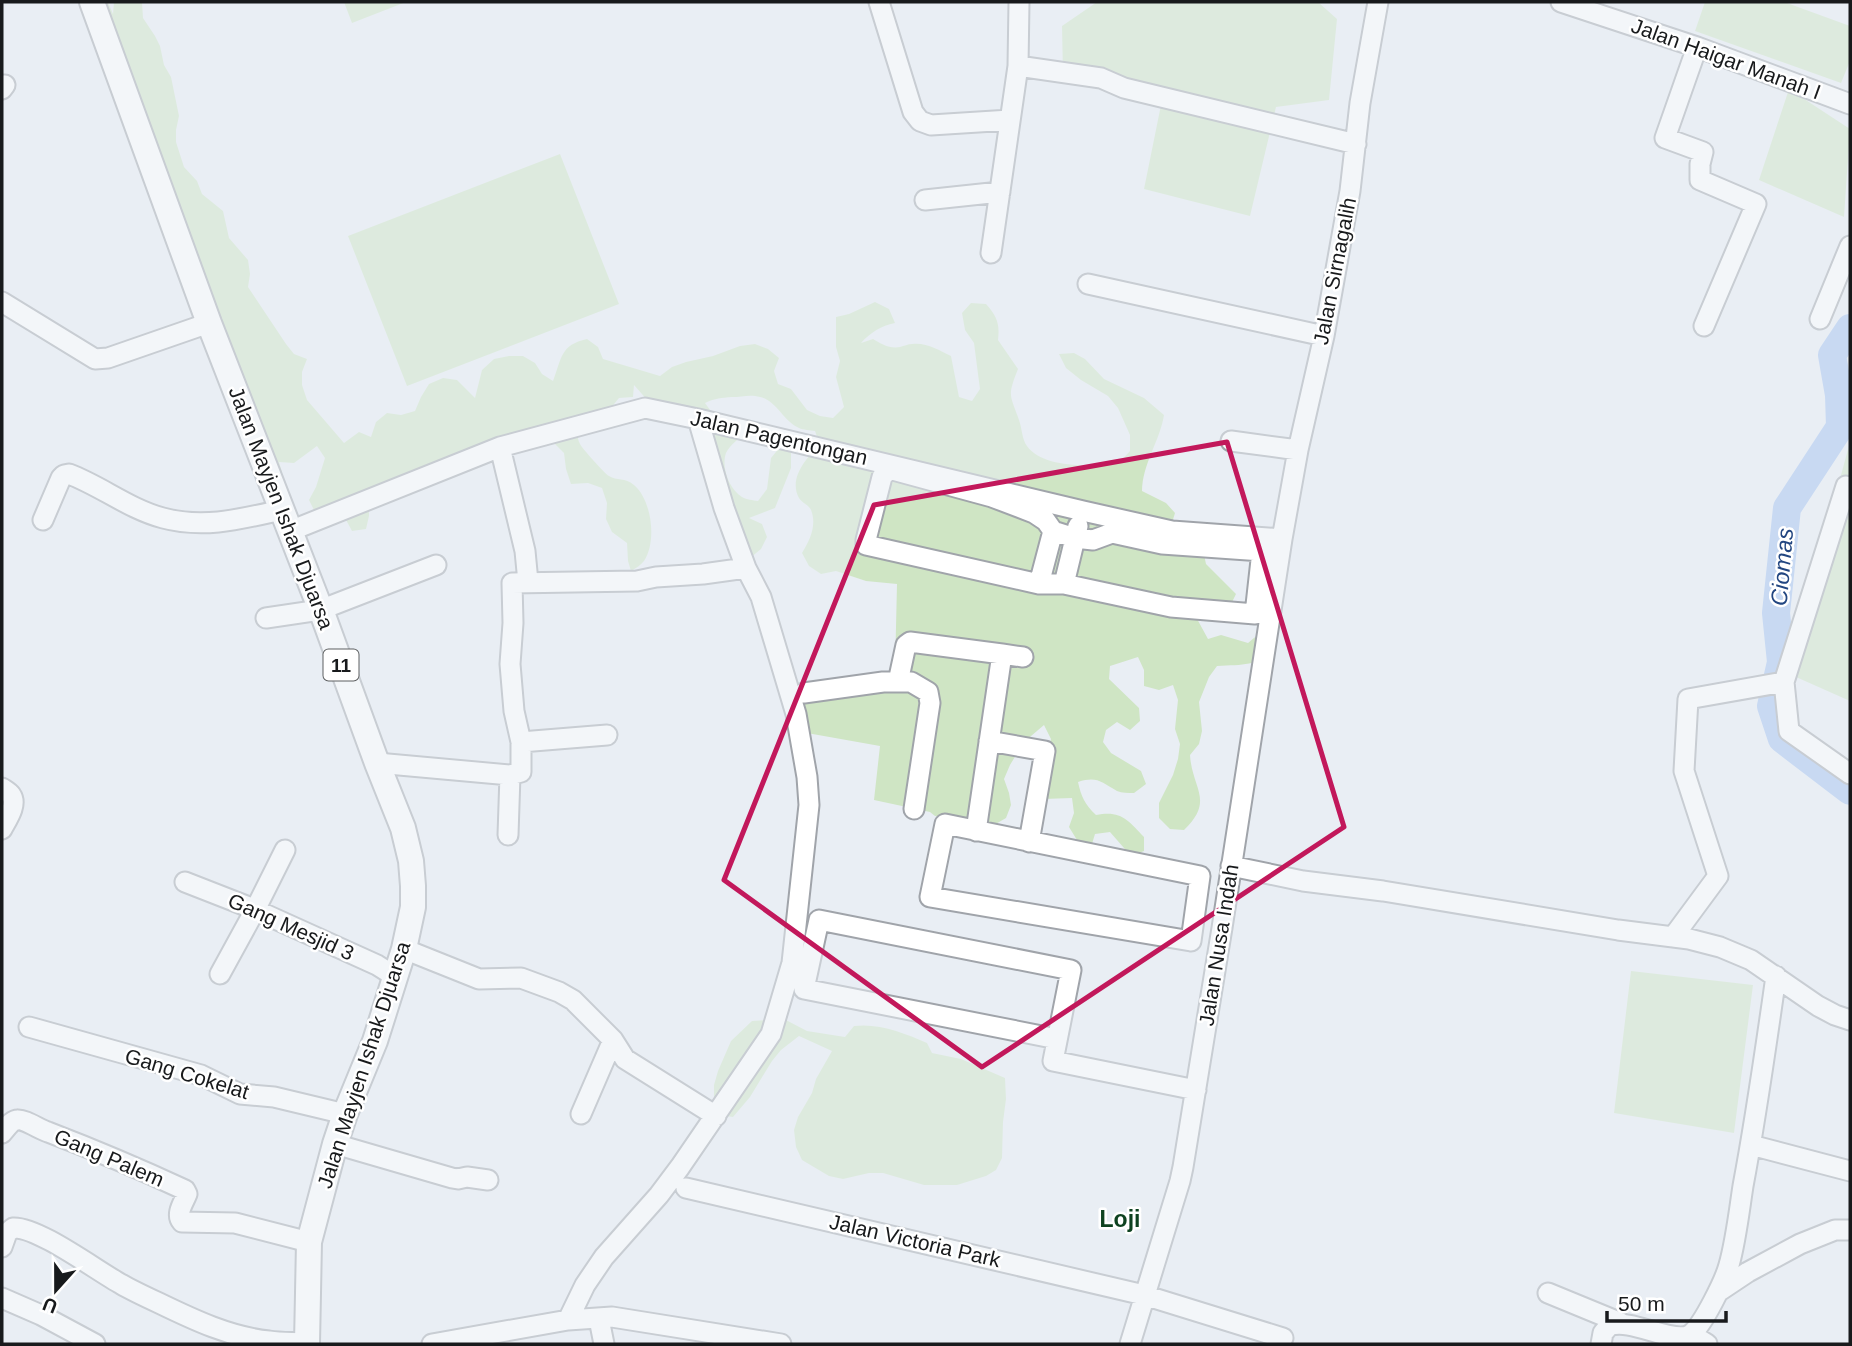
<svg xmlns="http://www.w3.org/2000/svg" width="1852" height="1346" viewBox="0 0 1852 1346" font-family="Arial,sans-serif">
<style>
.green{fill:#cfe5c4}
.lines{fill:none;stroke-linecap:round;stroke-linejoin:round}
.river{stroke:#a0bff0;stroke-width:28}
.minor-casing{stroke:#a0a4aa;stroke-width:23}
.major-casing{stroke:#a0a4aa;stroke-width:28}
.minor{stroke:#fff;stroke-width:19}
.major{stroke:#fff;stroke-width:24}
.marked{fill:none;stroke:#c2185b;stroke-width:5;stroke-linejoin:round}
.labels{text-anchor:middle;stroke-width:5;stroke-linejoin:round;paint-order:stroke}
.shield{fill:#fff;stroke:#5d5f60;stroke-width:2}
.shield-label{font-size:19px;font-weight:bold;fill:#181a1c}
.street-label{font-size:21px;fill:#181a1c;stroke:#fff}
.water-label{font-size:23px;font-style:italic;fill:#224681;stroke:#fff}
.neighbourhood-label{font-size:23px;font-weight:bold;fill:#0e4220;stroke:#fff}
</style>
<rect width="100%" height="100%" fill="#e9eef4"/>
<path class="green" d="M92 2H108L113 14 114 2H142L143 18 155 36 160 46 164 65 171 77 179 116 176 130V142L184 167 197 181 202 194 223 211 229 238 248 260 250 274 248 287 286 344 294 354 307 359 302 372V385L307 400 344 443 359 432 371 437 376 422 387 413 401 415 415 411 421 397 429 384 443 378 457 380 475 398 482 370 494 359 509 356H523L535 363 542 374 553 381C562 358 560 345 587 339L598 347 603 359 660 376 672 367 686 362 713 356 740 346 755 344 768 349 779 358 774 371 778 384 791 389 807 410 820 416 833 418 844 407 836 377 840 361 836 347V317L849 314 875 302 889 309 895 323C881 326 871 332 861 343L873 339C881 344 890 349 900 347 904 346 908 344 912 344 926 342 939 350 951 356L959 397 972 401 980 389 978 374 974 343 965 330 962 313 971 303 986 304C997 316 1000 324 998 340L1018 369C1007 397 1010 394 1019 420 1022 428 1022 440 1027 446 1043 469 1096 467 1120 462L1130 451V435L1118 408 1108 396 1081 380 1066 368 1059 354 1074 353 1085 359 1104 379 1144 398 1164 415C1160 441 1142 464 1142 491L1166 503 1175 513 1171 526 1203 550 1206 564 1236 594 1230 606 1196 617 1208 639 1221 635 1248 643 1260 633 1273 626 1278 638C1262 668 1247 664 1217 666L1209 677 1199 702 1202 731 1199 744 1190 755C1192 789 1215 800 1184 830L1170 829 1159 818V803L1173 775 1178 759 1180 744 1175 729 1178 700 1173 685 1159 690 1144 686V670L1138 657 1110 666 1109 679 1139 708 1140 721 1130 730 1117 722 1106 730 1103 742 1111 753 1141 771 1146 784 1134 793C1128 793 1122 793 1117 791 1101 782 1097 776 1078 782 1081 796 1085 805 1096 815 1121 810 1128 820 1144 837V851L1131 856 1110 832 1095 834 1091 847 1077 840 1069 827 1074 813 1072 798 1043 799V769L1051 739 1044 725 1024 742 1010 765 1004 779 1009 793 1011 805 1006 818 994 825 979 823 964 818 935 816 930 812 874 800 880 746 807 733 792 685 895 670 897 584 866 581 836 571 821 574 809 566 802 553C810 540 817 525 811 510 809 505 802 503 799 498 788 478 807 457 820 445L815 431C810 430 803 430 799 428 783 421 777 401 760 397 750 394 742 397 732 397 721 398 716 398 705 403L713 414 746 433C739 438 730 445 726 453 721 468 729 489 742 497 747 500 753 500 758 501L767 489 771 458 780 447 791 453V468L775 508 749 518 762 524 767 537 761 549 750 558 709 463 697 454 695 439 689 425 649 402 634 385 633 397 619 398 610 409 577 433C578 437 578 441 580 444 581 447 606 475 609 476 617 481 625 477 634 485 652 500 657 542 644 561 641 565 636 568 631 571L628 561 627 543 612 532 606 519 607 503 602 488 588 483 571 484 566 469 564 453 553 442 429 471H414L419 484 411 495 369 503V516L366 529 352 531 345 518 316 514 309 500 316 487 325 458 317 446 294 463 279 462 282 472 270 481Z
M344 2H406L352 23Z
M1097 2H1318L1337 19 1329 100 1276 107 1250 216 1144 189 1162 100 1063 77 1062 26Z
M1705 2H1787V3L1850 26V61L1841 83 1695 31Z
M1789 89 1850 129 1844 217 1759 180Z
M560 154 619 304 407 386 348 236Z
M1850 442V701L1787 673Z
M1631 971 1753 985 1734 1133 1614 1113Z
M784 1019 807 1031 845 1037 854 1026C880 1023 904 1033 927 1043L932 1053 961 1059 1005 1078 1006 1099 1003 1122 1002 1158 996 1170 986 1176 957 1185H924L883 1173H869L843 1179 829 1176 802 1160 796 1147 794 1130 798 1117 812 1093 816 1079 832 1051 799 1036 781 1050 772 1061 750 1097 733 1117 719 1115 714 1102V1085L718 1071 731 1041 752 1021Z"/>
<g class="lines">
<path class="river" d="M1850 328 1832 355 1839 395 1840 427 1787 508 1776 613 1781 662 1771 706 1782 739 1850 791"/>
<g class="minor-casing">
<path id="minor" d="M879 2 913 112 920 121 931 125 1010 120
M1561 2 1697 47 1850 104
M1697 47 1665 138 1703 152 1700 164V180L1756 204 1704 326
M1018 66 1101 78 1124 88 1356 144
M2 89 5 85
M925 200 1000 192
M991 253 1018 66 1019 2
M1088 284 1324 336
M2 302 95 359 108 358 209 323
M1820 319 1850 246
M1231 441 1298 450
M500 447 525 551 528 582
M889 469 992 497 1034 513 1046 521 1053 531 1075 538 1093 540 1112 533 1162 544 1262 551 1255 614 1171 607 1064 584H1039L866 545V540L882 477Z
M43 520 61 478 64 475 69 474C101 486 129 509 163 518 204 529 241 519 281 510
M290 531 500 447 645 408 698 419 1083 511 1172 531 1282 539
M1039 584 1053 531
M1064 584 1078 526
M266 618 320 610 436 565
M1002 654 1023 657
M898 682 906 645 910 642 1002 654 976 831
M1784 682 1789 731 1850 774
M804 693 883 682H911L928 692 930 703 914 809
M989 741 1045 751 1029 842
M521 742 514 711 510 664 513 623 512 583 637 581 656 577 703 574 746 568
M377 763 510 775 521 772V742L607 735
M2 788C5 790 9 792 11 795 18 805 6 821 2 829
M945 824 1200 876 1191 941 930 897Z
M508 835 510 775
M1231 866 1303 881 1383 891 1618 930 1689 939 1720 947 1751 960 1818 1006 1835 1015 1850 1020
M185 882 249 907 377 965 396 977
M1673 937 1718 876 1684 771 1688 699 1784 682 1846 486
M404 949 479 979 521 978 559 992 573 1000 613 1040 625 1059 716 1116
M220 974 255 910 285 850
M29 1027 201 1075 240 1094 274 1097 345 1114
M1057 1039 804 989 819 920 1071 970 1053 1061 1196 1090
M581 1114 613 1040
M2 1133C6 1129 11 1120 18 1120 24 1119 41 1130 48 1132 95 1150 140 1169 185 1190L187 1194C184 1202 175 1214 182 1222L235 1223 309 1242
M335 1144 452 1178 458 1179 467 1177 488 1180
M1751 1145 1850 1171
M686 1188 1144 1295 1283 1338
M2 1247 7 1233 13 1228C37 1226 97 1271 121 1284 133 1291 146 1297 159 1303 194 1320 230 1337 269 1341 282 1343 294 1342 307 1343
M1718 1292 1748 1272 1800 1244 1835 1230H1850
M1548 1293 1621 1323
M2 1298 41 1315 95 1344
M599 1319 604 1344
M568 1320 585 1285 604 1257 659 1195 680 1167 771 1034 792 963 809 805 807 777 796 714 761 597 746 568 724 508 698 419
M1691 1334 1707 1344
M432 1344 568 1320 612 1317 781 1344
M1130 1344 1180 1181 1183 1167 1222 928 1282 539 1298 450 1324 336 1350 191 1360 103 1378 2
M1601 1344 1603 1333 1609 1326C1631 1317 1675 1346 1691 1334 1703 1325 1725 1280 1729 1265 1736 1240 1739 1212 1743 1186 1756 1117 1766 1047 1776 976"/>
</g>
<g class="major-casing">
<path id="major" d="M92 2 209 323 324 618 377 763 403 828 411 861 413 886V907L404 949 375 1041 345 1114 335 1144 309 1242 307 1344"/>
</g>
<use href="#minor" class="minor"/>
<use href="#major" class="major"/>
</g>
<path d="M0 0H1852V1346H0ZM1227 442 1344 827 982 1067 724 880 874 505Z" fill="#e9eef4" fill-opacity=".55" fill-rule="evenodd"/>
<path class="marked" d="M1227 442 1344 827 982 1067 724 880 874 505Z"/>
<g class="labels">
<rect class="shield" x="323.5" y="649.5" width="35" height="31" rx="5"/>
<g class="shield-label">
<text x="341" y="672">11</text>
</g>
<g class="street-label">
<text transform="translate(1726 59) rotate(20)" y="7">Jalan Haigar Manah I</text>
<text transform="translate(1335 271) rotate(-79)" y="7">Jalan Sirnagalih</text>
<text transform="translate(779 438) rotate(13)" y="7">Jalan Pagentongan</text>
<text transform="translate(281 508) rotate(69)" y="7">Jalan Mayjen Ishak Djuarsa</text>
<text transform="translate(291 927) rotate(24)" y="7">Gang Mesjid 3</text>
<text transform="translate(1219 945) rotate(-81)" y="7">Jalan Nusa Indah</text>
<text transform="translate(364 1065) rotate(-72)" y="7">Jalan Mayjen Ishak Djuarsa</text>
<text transform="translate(187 1074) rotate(17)" y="7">Gang Cokelat</text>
<text transform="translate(109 1158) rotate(23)" y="7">Gang Palem</text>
<text transform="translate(915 1241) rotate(13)" y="7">Jalan Victoria Park</text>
</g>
<g class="water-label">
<text transform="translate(1782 567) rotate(-85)" y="8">Ciomas</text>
</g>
<g class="neighbourhood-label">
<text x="1120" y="1227">Loji</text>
</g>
</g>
<rect width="1852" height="1346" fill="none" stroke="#181a1c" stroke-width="7"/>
<g transform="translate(56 1290) rotate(201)" stroke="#ffffff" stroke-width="5" paint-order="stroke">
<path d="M0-5L12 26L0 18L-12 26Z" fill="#181a1c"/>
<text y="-10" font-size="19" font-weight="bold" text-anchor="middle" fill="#181a1c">U</text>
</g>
<path d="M1607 1311v10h119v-10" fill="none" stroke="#181a1c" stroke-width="3.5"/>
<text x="1618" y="1311" font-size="21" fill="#181a1c" stroke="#ffffff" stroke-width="5" paint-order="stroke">50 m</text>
</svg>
